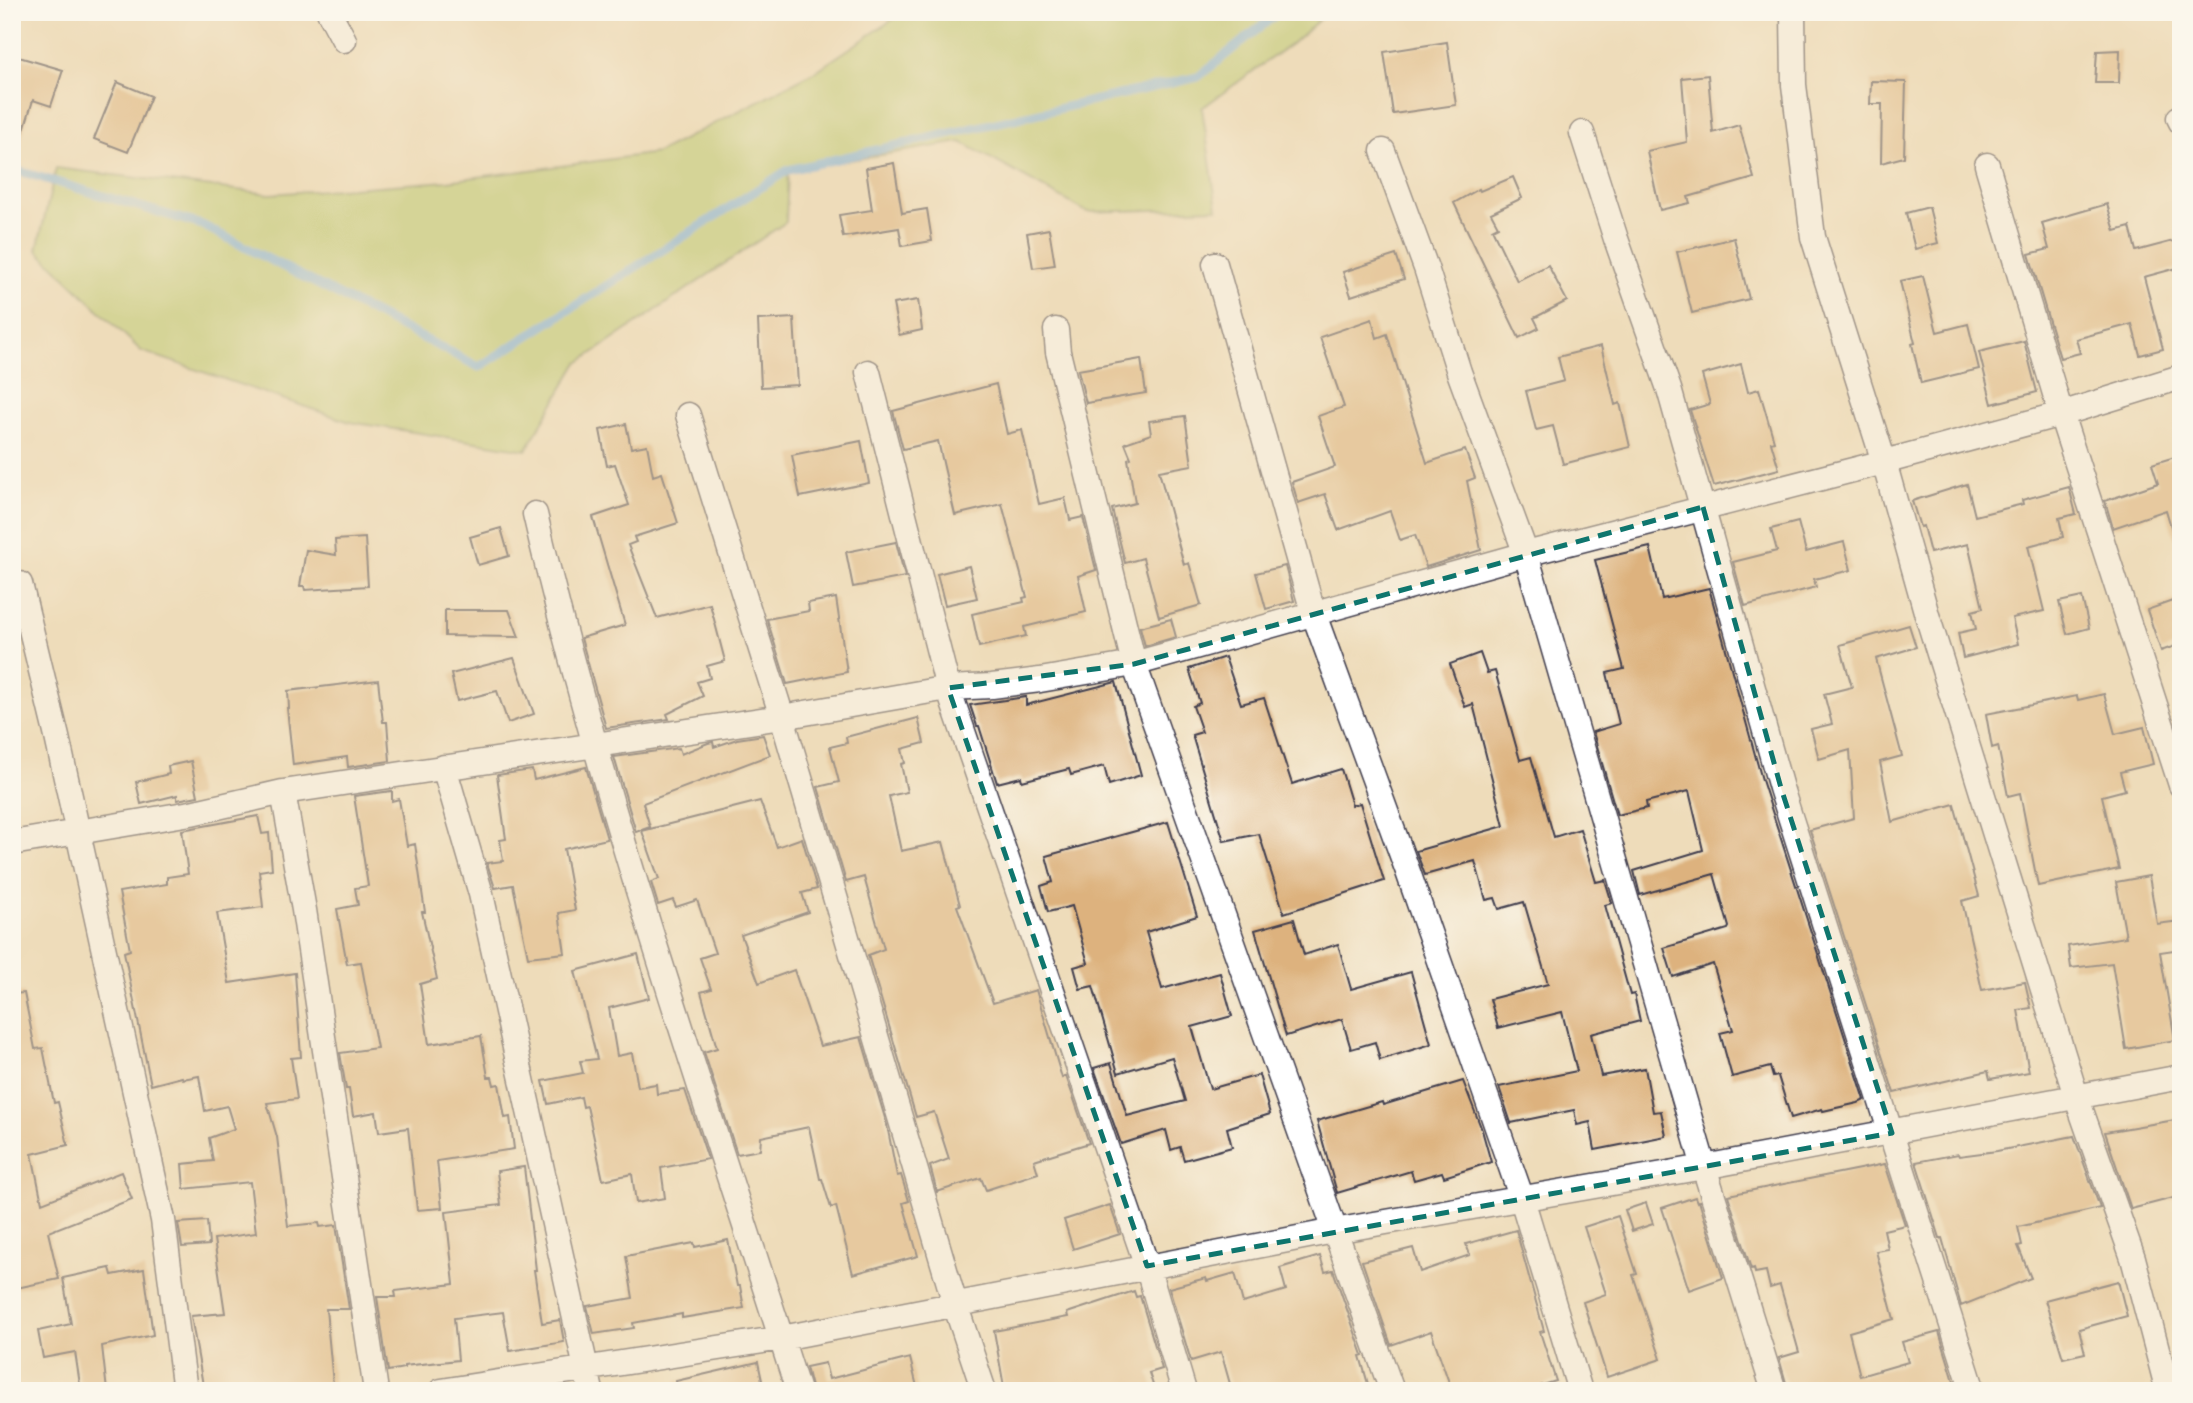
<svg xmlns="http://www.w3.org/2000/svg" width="2193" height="1403" viewBox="0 0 2193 1403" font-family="'Gochi Hand',sans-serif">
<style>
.green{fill:#b7ca6e;stroke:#6c7654;stroke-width:2}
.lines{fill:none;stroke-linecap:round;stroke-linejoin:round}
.stream{stroke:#71aee3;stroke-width:9}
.building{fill:#ddb27e}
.minor-casing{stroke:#413e4e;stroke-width:27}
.minor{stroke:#fff;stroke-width:24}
.marked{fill:none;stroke:#0f766e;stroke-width:5;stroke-dasharray:14 9;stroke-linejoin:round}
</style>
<rect width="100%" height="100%" fill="#fbf7ec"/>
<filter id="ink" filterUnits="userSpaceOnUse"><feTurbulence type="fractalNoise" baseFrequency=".0143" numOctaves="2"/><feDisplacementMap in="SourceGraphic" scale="14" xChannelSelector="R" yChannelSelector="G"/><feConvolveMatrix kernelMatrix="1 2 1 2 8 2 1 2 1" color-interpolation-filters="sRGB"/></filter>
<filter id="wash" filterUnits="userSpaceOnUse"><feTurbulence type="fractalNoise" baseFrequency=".00686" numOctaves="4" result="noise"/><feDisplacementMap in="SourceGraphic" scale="28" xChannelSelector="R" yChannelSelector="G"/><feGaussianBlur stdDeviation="1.57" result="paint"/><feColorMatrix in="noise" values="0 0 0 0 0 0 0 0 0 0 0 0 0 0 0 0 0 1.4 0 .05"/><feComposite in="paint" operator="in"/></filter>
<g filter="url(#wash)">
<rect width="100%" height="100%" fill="#eedcba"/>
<path class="green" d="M904 12H1328L1295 41 1202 108 1217 208 1087 212 961 142 788 170 786 222 577 364 526 450 350 422 141 351 37 250 56 168 270 194 447 181 657 153 816 71Z"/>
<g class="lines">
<path class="stream" d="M12 169 202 225 479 367 788 170 1198 77 1279 12"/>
</g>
<g id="blocks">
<path class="building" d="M1447 42 1456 105 1393 114 1384 52Z
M2120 50 2119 83H2095L2097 51Z
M19 57 63 70 51 106 33 100 18 150 12 149V78Z
M1708 75 1713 133 1739 125 1754 178 1688 197 1690 203 1660 210 1647 151 1687 142 1682 78Z
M1871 81 1906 82 1904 157 1881 163 1882 104H1870Z
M117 82 151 96 128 152 94 139Z
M894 163 902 213 927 209 932 241 902 246 899 228 843 237 839 215 872 210 866 168Z
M1513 177 1522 198 1491 213 1498 226 1492 229 1517 281 1548 265 1567 301 1534 318 1539 328 1519 338 1454 203 1479 189 1480 191Z
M2107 204 2115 231 2130 227 2136 251 2181 239V267L2144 277 2163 349 2140 355 2132 324 2076 339 2080 353 2060 358 2029 254 2049 249 2042 223Z
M1929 207 1938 243 1915 249 1906 213Z
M1049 229 1055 265 1033 268 1027 233Z
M1734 238 1749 299 1692 313 1677 252Z
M1396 255 1404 279 1351 296 1343 272Z
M1923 276 1937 332 1968 324 1979 369 1921 383 1912 344 1915 343 1900 281Z
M918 300 922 330 899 335 893 304Z
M794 318 798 385 761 387 758 320Z
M1372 319 1377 338 1387 334 1427 463 1465 450 1475 478 1467 481 1481 550 1426 567 1415 535 1400 540 1390 511 1338 530 1325 494 1298 503 1292 482 1335 467 1318 416 1344 407 1320 337Z
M2024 341 2037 392 1992 404 1979 352Z
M1601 346 1615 405 1620 403 1630 447 1563 464 1553 426 1536 430 1526 391 1564 381 1558 357Z
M1141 359 1146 393 1086 403 1078 370Z
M1741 364 1748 392 1759 389 1774 441 1771 442 1779 469 1714 486 1690 410 1710 404 1702 375Z
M996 384 1007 434 1022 430 1039 504 1065 498 1070 520 1083 517 1096 570 1078 576 1086 612 1024 627 1026 636 979 647 972 614 1024 602 1023 598 1027 597 1002 504 955 515 938 441 903 449 893 411Z
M1185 416 1192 465 1159 471 1184 565 1189 563 1201 605 1159 617 1143 558 1125 563 1112 509 1135 503 1128 459 1131 458 1125 443 1151 434 1149 421Z
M626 424 631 448 647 445 653 476 662 473 678 523 634 537 636 542 628 545 657 618 710 604 725 661 707 666 710 678 697 682 703 696 667 714 669 719 606 728 581 638 625 625 593 517 629 505 615 464 607 466 600 430Z
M861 441 869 483 800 497 792 455Z
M2181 455V539L2175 540 2166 510 2113 528 2105 501 2158 483 2152 464Z
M1967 484 1975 516 2023 504 2022 500 2069 487 2076 514 2059 518 2063 537 2028 546 2044 611 2012 618 2018 644 1963 658 1958 633 1976 629 1972 611 1983 608 1968 544 1930 553 1923 526 1920 527 1912 501Z
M1798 522 1806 552 1844 542 1851 570 1814 579 1816 587 1745 606 1733 562 1777 551 1771 529Z
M501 528 509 556 478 565 470 537Z
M365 538 368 586 305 590 304 586H300L306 550 336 555 335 540Z
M896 542 905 577 853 587 846 552Z
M1650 547 1662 599 1709 588 1762 780 1865 1100 1858 1103 1823 1111 1822 1109 1791 1118 1778 1076 1773 1077 1770 1067 1732 1077 1720 1033 1733 1030 1713 964 1673 977 1664 948 1728 929 1729 927 1714 874 1640 895 1634 871 1703 850 1689 791 1646 802 1647 808 1617 815 1593 732 1619 724 1607 673 1624 669 1595 560Z
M969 566 977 598 945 605 937 574Z
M1285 566 1294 601 1266 609 1256 573Z
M2082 597 2089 628 2067 634 2059 602Z
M836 598 847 672 787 684 767 619 809 611 808 603Z
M2181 598V644L2161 651 2147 610Z
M445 610H509L519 637 445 636Z
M1171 619 1176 637 1145 646 1140 627Z
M1909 625 1916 647 1876 659 1902 756 1880 762 1892 822 1954 804 1979 896 1962 901 1982 990 2025 982 2031 1008 2018 1010 2029 1072 1990 1079 1988 1071 1894 1093 1810 830 1854 818 1850 750 1819 759 1811 729 1832 724 1824 694 1852 687 1840 645Z
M1480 653 1487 673 1495 671 1520 760 1531 757 1554 837 1580 829 1596 882 1605 880 1612 903 1605 905 1630 995 1634 994 1640 1021 1591 1034 1601 1076 1645 1068 1653 1112 1661 1111 1666 1136 1595 1150 1590 1122 1577 1125 1574 1110 1511 1123 1499 1087 1577 1071 1562 1012 1498 1028 1490 999 1548 984 1524 902 1499 909 1495 898 1486 900 1475 861 1425 875 1416 851 1504 826 1473 704 1465 707 1450 664Z
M1225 657 1241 704 1264 698 1292 784 1341 769 1352 805 1360 803 1384 881 1284 913 1259 834 1224 841 1192 735 1202 732 1193 706 1200 703 1189 669Z
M514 658 534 714 508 723 497 691 457 701 451 674Z
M378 680 383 722H387L390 761 348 767 347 757 293 765 287 708H289L288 691Z
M1116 682 1141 775 1109 785 1104 766 1071 775 1069 769 1022 781 1021 777 997 783 979 726H977L970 705 1026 697V705Z
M2104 694 2115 734 2144 727 2153 764 2120 772 2125 790 2102 796 2119 869 2038 886 2020 793 2008 796 1998 746 1992 748 1986 714 2077 696 2078 700Z
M918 718 924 743 902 749 905 763 901 764 907 792 889 796 901 851 943 842 960 905 957 906 993 1003 1036 990 1062 1078 1066 1076 1089 1143 1034 1160 1038 1173 986 1190 981 1178 937 1192 930 1166 949 1159 934 1112 916 1117 868 955 884 949 864 877 846 882 818 787 839 782 830 747 847 743 846 737Z
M763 735 770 755 643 803 650 827 636 832 614 757 679 748 681 754 708 743 713 742 714 747 737 739Z
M191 761 198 796 177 800V795L141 804 136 782 169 774 168 766Z
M586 767 607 839 564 849 575 910 559 913 565 953 528 957 513 885 495 888 487 863 503 861 500 840 506 839 497 775 532 770 534 780Z
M392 791V801L399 799 407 846 415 844 425 912H422L437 979 420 984 429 1044 481 1036 488 1077H492L494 1085 499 1084 505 1118 510 1117 514 1149 437 1161 442 1208 417 1210 408 1128 379 1132 376 1112 353 1116 349 1089H346L340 1053 377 1048 361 962 347 964 337 909 358 905 355 888 368 886 354 796Z
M760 801 777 847 802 838 817 889 802 893 808 912 741 935 759 983 794 970 820 1046 861 1037 887 1125 897 1176 901 1175 909 1201 903 1203 918 1256 853 1274 836 1206 831 1208 822 1179H820L809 1127 761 1137 760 1150 737 1154 704 1052 717 1048 701 992 711 989 700 958 715 953 697 900 676 907 673 900 658 905 651 882 659 879 642 831Z
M258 816 262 834 269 833 272 869 259 871 263 907 217 913 229 983 295 973 301 1057 291 1058 297 1099 267 1103 277 1137 288 1226 319 1223 320 1227 336 1225 349 1309H326L333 1384 276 1391H204L191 1316 225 1313 214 1239 256 1233 250 1182 184 1189 182 1164 213 1161 209 1138 234 1129 227 1106 205 1111 199 1076 183 1079 182 1077 151 1085 124 952 130 950 119 892 167 884V877L188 874 182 830Z
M1168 822 1197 916 1146 932 1162 989 1220 973 1232 1016 1192 1027 1210 1089 1259 1075 1270 1114 1227 1128 1232 1147 1184 1160 1180 1147 1171 1150 1166 1130 1121 1144 1094 1068 1111 1063 1127 1116 1185 1101 1172 1057 1118 1073 1093 986 1080 989 1074 967 1088 963 1072 906 1048 912 1041 886 1053 882 1046 856Z
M2149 876 2157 924 2181 921V949L2160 952 2175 1040 2126 1049 2112 963 2071 968 2068 946 2126 937 2116 882Z
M1294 919 1304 955 1338 944 1351 989 1411 972 1431 1044 1380 1060 1375 1042 1351 1049 1342 1019 1286 1036 1255 930Z
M638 954 649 998 609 1008 617 1056 632 1053 638 1087 656 1084 657 1094 685 1090 708 1159 661 1168 665 1198 636 1203 632 1174 603 1180 587 1106 583 1107 581 1097 548 1104 543 1081 583 1073 580 1061 597 1059 575 971Z
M24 993 35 1049 43 1048 54 1103 58 1102 68 1145 32 1154 42 1203 121 1172 132 1199 48 1232 59 1279 12 1289V1110L18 1108 12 1077V994Z
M1463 1081 1482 1130 1491 1162 1444 1177 1442 1172 1414 1180 1411 1171 1337 1193 1317 1121 1382 1102 1383 1105Z
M2181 1119V1196L2131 1209 2105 1132Z
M2074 1136 2100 1208 2018 1227 2022 1245 2018 1246 2031 1278 1961 1306 1942 1238H1940L1916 1162 1958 1154 1959 1156 1997 1151Z
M1885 1164 1905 1225 1884 1230 1888 1249 1876 1251 1894 1319 1849 1332 1860 1376 1908 1362 1902 1342 1939 1332 1957 1391H1815L1813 1383 1788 1390 1779 1358 1799 1352 1780 1285 1770 1288 1766 1271 1755 1273 1754 1268 1751 1269 1728 1195Z
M524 1167 536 1270H534L542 1323 560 1320 564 1342 510 1351 503 1312 454 1318 458 1360 404 1366V1368L388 1371 377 1297H396L395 1291 454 1284 446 1212 501 1205 497 1171Z
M1695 1197 1697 1202 1699 1201 1723 1278 1689 1290 1662 1208Z
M1646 1203 1653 1224 1632 1231 1625 1210Z
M1110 1205 1120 1234 1073 1249 1064 1220Z
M1618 1216 1637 1274 1633 1275 1661 1359 1607 1377 1583 1302 1606 1294 1584 1227Z
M207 1221 209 1245 182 1247 178 1223Z
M1516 1230 1544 1331 1540 1332 1556 1381 1540 1386 1542 1391H1452L1431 1331 1391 1345 1362 1261 1413 1248 1420 1272 1470 1255 1466 1244Z
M728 1240 737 1286H740L744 1308 682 1318V1314L633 1323 634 1328 594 1334 587 1306 633 1298 626 1256 694 1243 695 1247Z
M1320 1256 1325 1272 1333 1270 1363 1355 1360 1356 1370 1391H1232L1221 1352 1191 1361 1169 1288 1206 1278 1207 1281 1235 1273 1243 1303 1286 1290 1280 1268Z
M110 1268 112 1275 144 1269 153 1335 102 1346 107 1391H81L75 1352 43 1358 38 1331 71 1324 63 1278Z
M2118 1281 2127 1316 2079 1329 2085 1353 2063 1358 2045 1300Z
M1134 1291 1136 1297 1140 1296 1162 1369 1149 1373 1155 1391H1013L1012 1386 1004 1387 994 1331 1068 1317 1067 1313Z
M910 1358 918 1391H812L806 1367 825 1363 829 1379Z
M758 1362 763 1385 739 1391H677L676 1381Z"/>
</g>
</g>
<g filter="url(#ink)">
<use href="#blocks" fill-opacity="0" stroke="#413e4e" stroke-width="2"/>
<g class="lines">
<g class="minor-casing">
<path id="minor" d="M329 12 344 40
M1793 12 1794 85 1813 237 1884 462 1927 615 2076 1096 2133 1258 2168 1391
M2179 118 2181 122
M1582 133 1616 239 1669 389 1781 788 1973 1391
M1383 151 1426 268 1459 372 1526 554 1704 1167 1774 1391
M1987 165 2061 414 2181 785
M1215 264 1313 612 1407 869 1522 1199 1580 1391
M1056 330 1058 352 1134 664 1392 1391
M868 372 948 688 1147 1266 1184 1391
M688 415 782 717 955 1304 984 1391
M535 514C604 811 706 1100 798 1391
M20 584 57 737 163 1220 185 1391
M444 767 481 894 591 1391
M283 792 304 910 376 1391
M12 843 191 813 283 792 782 717 948 688 992 686 1040 680 1134 664 1526 554 1884 462 2061 414 2181 377
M441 1391 782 1338 1334 1231 1704 1167 2181 1077"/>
</g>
<use href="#minor" class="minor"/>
</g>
</g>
<path d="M0 0H2193V1403H0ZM1703 507 1781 788 1892 1133 1147 1266 948 688 1134 664Z" fill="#eedcba" fill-opacity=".55" fill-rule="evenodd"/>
<path class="marked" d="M1703 507 1781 788 1892 1133 1147 1266 948 688 1134 664Z"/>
<rect width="2193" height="1403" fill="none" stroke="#fbf7ec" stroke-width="42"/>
</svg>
